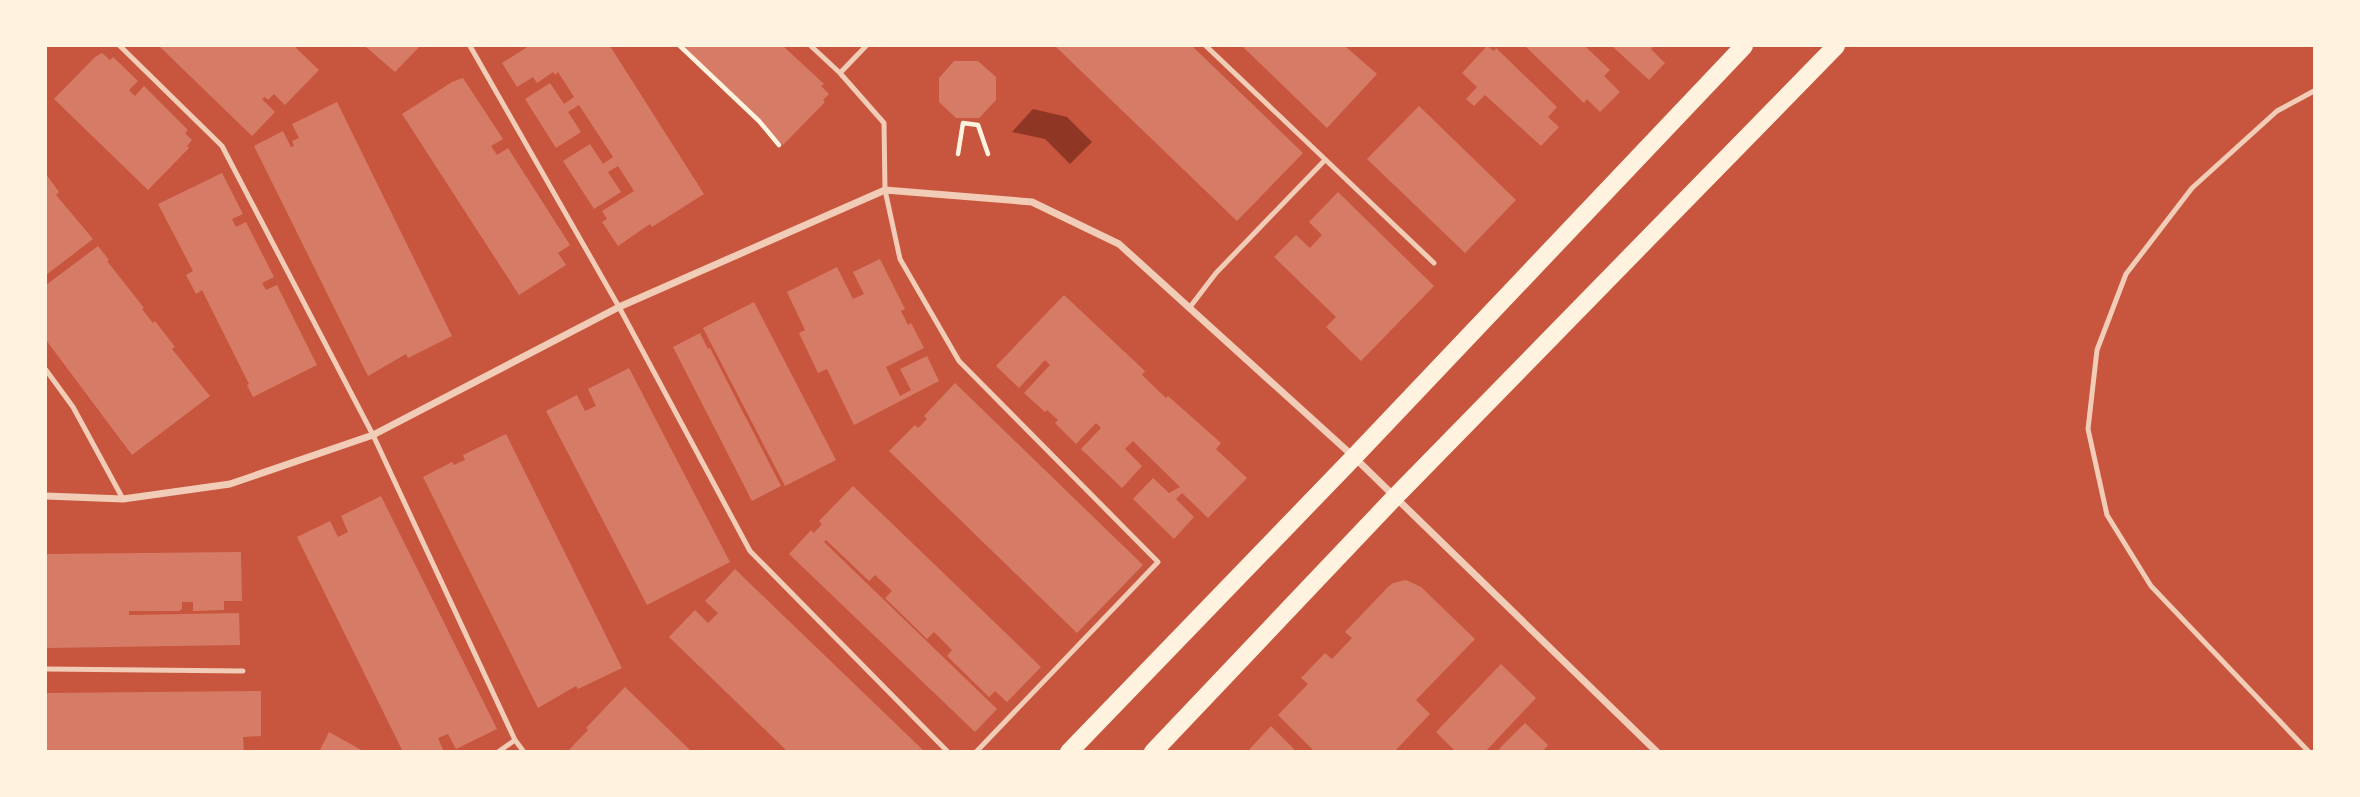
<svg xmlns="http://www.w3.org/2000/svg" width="2360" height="797" viewBox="0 0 2360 797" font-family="Karla,sans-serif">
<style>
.water{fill:#8f3625}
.building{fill:#d67c66}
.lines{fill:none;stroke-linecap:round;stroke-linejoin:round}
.path{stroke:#fff3e0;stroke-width:4.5}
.service{stroke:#f1ccb7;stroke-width:5}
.minor{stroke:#f1ccb7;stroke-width:7}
.primary{stroke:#fff3e0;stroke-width:18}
</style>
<rect width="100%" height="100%" fill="#c8553d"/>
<path class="water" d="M1033 109 1067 117 1092 142 1070 164 1045 139 1012 132Z"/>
<path class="building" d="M159 46H294L319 70 285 105 274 94 268 100 265 97 262 99 275 112 252 136Z
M365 46H420L395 72Z
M529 46H610L704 194 652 227 650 224 618 246 602 222 607 219 602 211 634 191 618 166 608 172 621 192 594 209 563 161 590 144 603 164 613 157 579 105 568 112 581 132 556 148 525 99 550 83 564 104 574 97 558 72 555 75 553 72 537 83 533 77 517 87 502 63Z
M681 46H783L824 84 821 86 829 94 823 100 825 102 783 145Z
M1055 46H1192L1303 153 1237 221Z
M1242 46H1345L1377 74 1327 128Z
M1487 46 1494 51 1496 48 1557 107 1548 117 1559 127 1541 146 1485 95 1474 106 1466 99 1477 87 1462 73Z
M1525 46H1585L1610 70 1604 76 1620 92 1600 112 1587 99 1584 103Z
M1612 46H1650L1653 48 1651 49 1665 63 1649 80Z
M102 53 110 60 113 57 138 81 129 90 135 96 144 86 188 130 185 133 192 140 187 146 189 148 148 190 54 99 95 57Z
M954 61H978L996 77V100L979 118H956L939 102V78Z
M463 78 503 139 491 146 497 155 508 148 570 245 558 253 566 265 519 295 402 114 452 82Z
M337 102 452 336 408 358 406 354 368 376 254 146 283 131 291 147 294 146 292 141 299 138 292 124Z
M1419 106 1516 200 1465 253 1367 159Z
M222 173 243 214 232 219 236 227 246 222 274 277 262 283 266 290 277 285 317 365 253 397 247 385 249 384 202 290 196 294 186 275 193 271 158 204Z
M46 174 59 192 56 195 93 239 46 275Z
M1338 192 1434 286 1361 361 1326 327 1336 317 1274 257 1296 235 1310 248 1322 235 1309 222Z
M98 246 109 260 107 261 144 308 142 309 153 323 155 321 175 347 172 349 210 396 132 455 46 340V285Z
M880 259 905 309 901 311 908 325 911 323 924 348 886 367 900 396 911 390 900 369 927 356 939 381 854 425 827 369 818 373 799 333 805 330 787 292 837 267 853 299 864 294 853 272Z
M1064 295 1145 371 1142 375 1166 398 1168 396 1221 443 1216 449 1247 478 1208 518 1182 493 1176 499 1194 517 1174 539 1133 499 1153 478 1169 493 1180 487 1133 441 1125 449 1142 466 1122 488 1081 449 1101 428 1096 423 1076 444 1055 423 1058 420 1047 410 1045 412 1024 393 1050 365 1045 360 1019 388 996 366Z
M754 302 836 460 785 486 703 328Z
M700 333 708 349 710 348 781 486 752 501 673 347Z
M629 368 730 562 647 605 546 411 577 395 585 411 596 406 588 389Z
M955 383 1143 565 1077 633 889 451 915 425 918 428 927 419 924 416Z
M506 434 622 668 578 689 576 686 538 708 423 477 452 462 454 465 465 460 463 455Z
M853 486 1041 667 1007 702 995 691 989 697 947 656 952 650 934 632 927 639 885 598 892 591 875 575 869 581 826 540 824 542 997 709 975 732 789 554 811 530 814 533 822 524 819 521Z
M381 496 497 729 456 749 448 734 438 738 444 752H403L297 537 330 521 338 537 348 532 341 516Z
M241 552 242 601H224V610L193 611V602H182V609L179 611H129V615L239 613 240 645 46 648V554Z
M735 569 925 752H788L669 637 695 610 708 623 718 613 705 601Z
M1406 580 1421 587 1475 639 1416 700 1430 714 1394 752H1315L1278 715 1308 684 1301 678 1325 653 1332 659 1352 638 1345 632 1388 587 1393 583Z
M1501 664 1536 698 1485 752H1456L1436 732Z
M625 687 692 752H567L588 730 586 728Z
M261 691V736L243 737 244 752H46V693Z
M1525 723 1548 745 1542 752H1501L1499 749Z
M1271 726 1294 749 1291 752H1247Z
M329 732 365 752H319Z"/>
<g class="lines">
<path class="path" d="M680 46 759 121 779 145
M958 154 963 123 978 125 988 154"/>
<path class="service" d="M120 46 222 146 373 435 515 740 524 752
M470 46 619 307 750 551 948 752
M811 46 840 73 884 123 885 190 900 259 959 361 1158 562 976 752
M1206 46 1434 263
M840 73 866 46
M1190 307 1216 273 1325 160
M46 370 73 407 123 499
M46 669 243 671
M498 752 515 740
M2309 752 2151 586 2107 515 2088 429 2097 350 2126 274 2192 188 2277 111 2314 91"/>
<path class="minor" d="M46 496 123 499 230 484 373 435 619 307 885 190 1032 202 1119 244 1354 457 1657 752"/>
<path class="primary" d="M1069 752 1354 457 1744 46
M1153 752 1394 498 1836 46"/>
</g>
<rect width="2360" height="797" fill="none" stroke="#fff3e0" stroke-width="94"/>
</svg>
